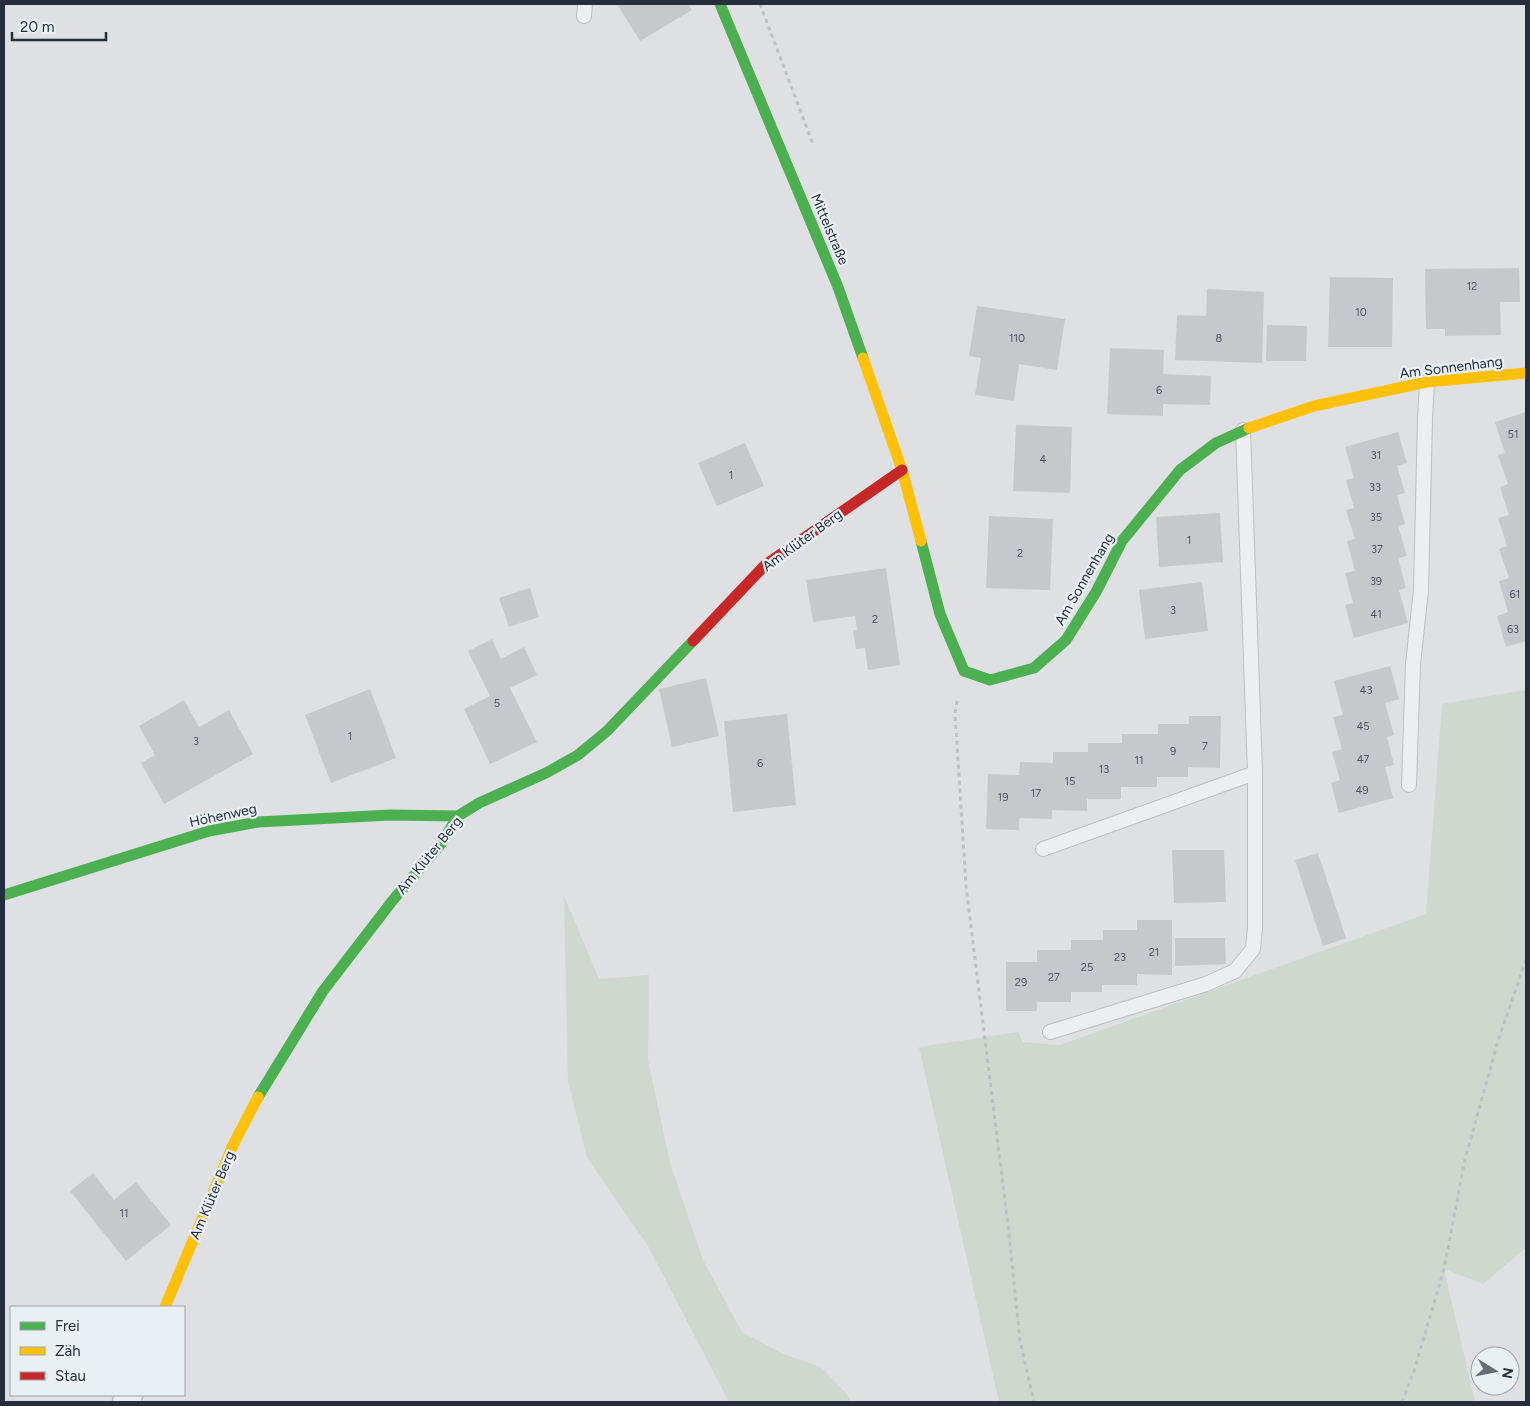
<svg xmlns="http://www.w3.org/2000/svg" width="1530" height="1406" viewBox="0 0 1530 1406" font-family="Figtree,sans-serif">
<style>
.green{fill:#cfd8ce}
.building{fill:#c6c8cb}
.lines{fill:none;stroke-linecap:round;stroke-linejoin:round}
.lane-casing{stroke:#bcbec1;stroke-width:16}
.street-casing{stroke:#bcbec1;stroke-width:29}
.path{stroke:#bdbfc4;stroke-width:3;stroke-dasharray:4 4;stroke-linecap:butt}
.lane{stroke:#edeef1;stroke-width:14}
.street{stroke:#edeef1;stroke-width:26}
.fast{stroke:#4caf50;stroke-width:11}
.slow{stroke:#ffc107;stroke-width:11}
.jam{stroke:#c62828;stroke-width:11}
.labels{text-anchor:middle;stroke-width:4.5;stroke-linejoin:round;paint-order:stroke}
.number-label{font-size:11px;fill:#4d5561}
.street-label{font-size:14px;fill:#242e3d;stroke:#eaeff4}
</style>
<rect width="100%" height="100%" fill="#dee0e3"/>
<path class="green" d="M1526 690V1248L1483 1284 1444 1269 1475 1402H999L919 1047 1018 1032 1023 1042 1060 1045 1426 914 1442 704Z
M564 896 599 979 649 975 648 1060 670 1163 703 1260 742 1332 783 1354 821 1367 846 1393 851 1402H729L648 1246 587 1158 568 1082Z"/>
<path class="building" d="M617 4H688L692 10 640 41Z
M1519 268 1520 302H1500L1501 335 1445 336V329H1426L1425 269Z
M1330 277 1393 278 1392 347H1328Z
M1207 289 1264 292 1262 363 1175 360 1177 315 1206 316Z
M977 306 1065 319 1057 370 1019 364 1014 401 975 395 981 358 969 356Z
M1267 325 1307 326 1306 361H1266Z
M1110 348 1164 350 1163 374 1211 376 1210 405 1163 404V416L1107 414Z
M1526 412V641L1506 647 1497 616 1508 612 1499 581 1509 578 1499 549 1507 546 1498 518 1509 515 1500 487 1508 484 1498 455 1505 453 1495 422Z
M1016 425 1072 427 1070 493 1013 491Z
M1398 432 1407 463 1397 466 1405 493 1397 495 1405 524 1398 526 1407 556 1398 558 1406 588 1399 590 1408 623 1354 638 1345 605 1353 603 1345 573 1355 571 1347 541 1355 539 1346 510 1354 508 1346 480 1354 478 1345 447Z
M745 443 764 486 717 506 698 463Z
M1220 513 1223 562 1159 567 1156 517Z
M989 516 1053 519 1050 590 986 588Z
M886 568 900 665 868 670 865 648 856 649 853 630H857L855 616 813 622 806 580Z
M1202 582 1208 631 1145 639 1139 590Z
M530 588 539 617 509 627 499 598Z
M492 639 501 659 524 647 537 675 510 688 537 742 490 764 464 709 490 696 468 651Z
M1390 666 1399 699 1385 703 1394 735 1387 737 1394 765 1385 767 1393 798 1339 813 1331 783 1340 780 1332 752 1342 749 1333 717 1343 715 1334 681Z
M706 678 719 736 672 747 659 689Z
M370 689 396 758 331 783 305 715Z
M184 700 199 727 229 710 253 754 164 804 141 763 155 755 139 726Z
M787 714 796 805 733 812 724 721Z
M1189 716H1221L1220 768 1188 767V777H1157V787H1121V799H1087V811L1052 810V819L1019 818V830L986 829 988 774 1019 775 1020 762 1053 763V752H1088V743H1122V734H1158V724H1189Z
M1172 850H1224L1226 902 1174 903Z
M1318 853 1346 938 1323 946 1295 860Z
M1137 920H1172V975L1137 974V985H1102V992H1071V1002H1037V1011H1006V962H1037V950H1071V940H1103V930H1137Z
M1175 938H1225L1226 964 1175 966Z
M93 1173 114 1200 136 1182 171 1225 126 1261 70 1191Z"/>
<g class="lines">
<g class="lane-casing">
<path id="lane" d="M584 16 585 4
M1409 785 1413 664 1421 590 1425 419 1427 382
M1043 849 1255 773
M1050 1032 1206 984 1235 971 1253 949 1255 928V773L1243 430"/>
</g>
<g class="street-casing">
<path id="street" d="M126 1402 129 1395"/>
</g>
<path class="path" d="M760 4 813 144
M957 701 955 713 966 886 1008 1225 1020 1341 1034 1402
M1402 1402 1414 1371 1444 1269 1465 1159 1498 1041 1526 960"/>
<use href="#lane" class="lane"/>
<use href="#street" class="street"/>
<path class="fast" d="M720 4 838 287 863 358
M921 541 940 614 964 671 990 680 1034 668 1066 640 1096 592 1122 541 1180 470 1216 443 1249 428
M4 895 209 831 258 822 390 815 458 816
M258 1097 323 991 393 900 441 844 458 816 479 803 546 773 578 755 607 731 693 641"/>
<path class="slow" d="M863 358 902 470 921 541
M1249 428 1314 406 1427 382 1526 373
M165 1307 233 1145 258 1097"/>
<path class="jam" d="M693 641 765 565 902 470"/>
</g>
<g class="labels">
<g class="number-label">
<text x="1472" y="290">12</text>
<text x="1361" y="316">10</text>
<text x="1017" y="342">110</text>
<text x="1219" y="342">8</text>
<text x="1159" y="394">6</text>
<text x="1513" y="438">51</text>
<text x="1376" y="459">31</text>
<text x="1043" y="463">4</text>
<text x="731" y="479">1</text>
<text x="1375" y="491">33</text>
<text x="1376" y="521">35</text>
<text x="1189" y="544">1</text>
<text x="1377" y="553">37</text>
<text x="1020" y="557">2</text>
<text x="1376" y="585">39</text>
<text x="1515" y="598">61</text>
<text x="1173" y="614">3</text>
<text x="1376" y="618">41</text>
<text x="875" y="623">2</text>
<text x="1513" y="633">63</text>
<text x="1366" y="694">43</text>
<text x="497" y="707">5</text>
<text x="1363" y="730">45</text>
<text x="350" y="740">1</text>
<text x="196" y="745">3</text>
<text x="1205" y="750">7</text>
<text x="1173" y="755">9</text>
<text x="1363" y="763">47</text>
<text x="1139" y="764">11</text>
<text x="760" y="767">6</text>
<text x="1104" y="773">13</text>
<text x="1070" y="785">15</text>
<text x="1362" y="794">49</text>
<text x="1036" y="797">17</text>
<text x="1003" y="801">19</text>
<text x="1154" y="956">21</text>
<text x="1120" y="961">23</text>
<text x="1087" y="971">25</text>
<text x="1054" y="981">27</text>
<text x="1021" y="986">29</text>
<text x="124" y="1217">11</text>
</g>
<g class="street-label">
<text transform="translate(830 229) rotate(67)" y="5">Mittelstraße</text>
<text transform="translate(1451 367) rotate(-7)" y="5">Am Sonnenhang</text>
<text transform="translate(802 540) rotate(-36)" y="5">Am Klüter Berg</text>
<text transform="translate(1084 579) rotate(-60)" y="5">Am Sonnenhang</text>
<text transform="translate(223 815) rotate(-12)" y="5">Höhenweg</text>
<text transform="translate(429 855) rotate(-51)" y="5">Am Klüter Berg</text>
<text transform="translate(212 1195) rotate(-67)" y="5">Am Klüter Berg</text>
</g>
</g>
<rect width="1530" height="1406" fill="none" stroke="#242e3d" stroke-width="10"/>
<rect x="10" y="1306" width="175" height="90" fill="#eaeff4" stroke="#9ba2ab"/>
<rect x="20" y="1322" width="25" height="8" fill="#4caf50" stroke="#9ba2ab"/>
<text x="55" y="1331" font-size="15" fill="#242e3d">Frei</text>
<rect x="20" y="1347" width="25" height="8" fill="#ffc107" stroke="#9ba2ab"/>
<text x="55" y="1356" font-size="15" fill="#242e3d">Zäh</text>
<rect x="20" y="1372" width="25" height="8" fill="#c62828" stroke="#9ba2ab"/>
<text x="55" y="1381" font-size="15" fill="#242e3d">Stau</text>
<g transform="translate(1495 1371) rotate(100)"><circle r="24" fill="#eaeff4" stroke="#9ba2ab"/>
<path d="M0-4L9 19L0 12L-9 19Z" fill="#656c77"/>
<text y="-8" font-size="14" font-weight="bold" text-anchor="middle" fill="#242e3d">N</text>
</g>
<path d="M12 32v8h94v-8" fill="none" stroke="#242e3d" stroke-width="2.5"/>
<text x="20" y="32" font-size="15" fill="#242e3d" stroke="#eaeff4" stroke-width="4" paint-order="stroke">20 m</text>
</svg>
